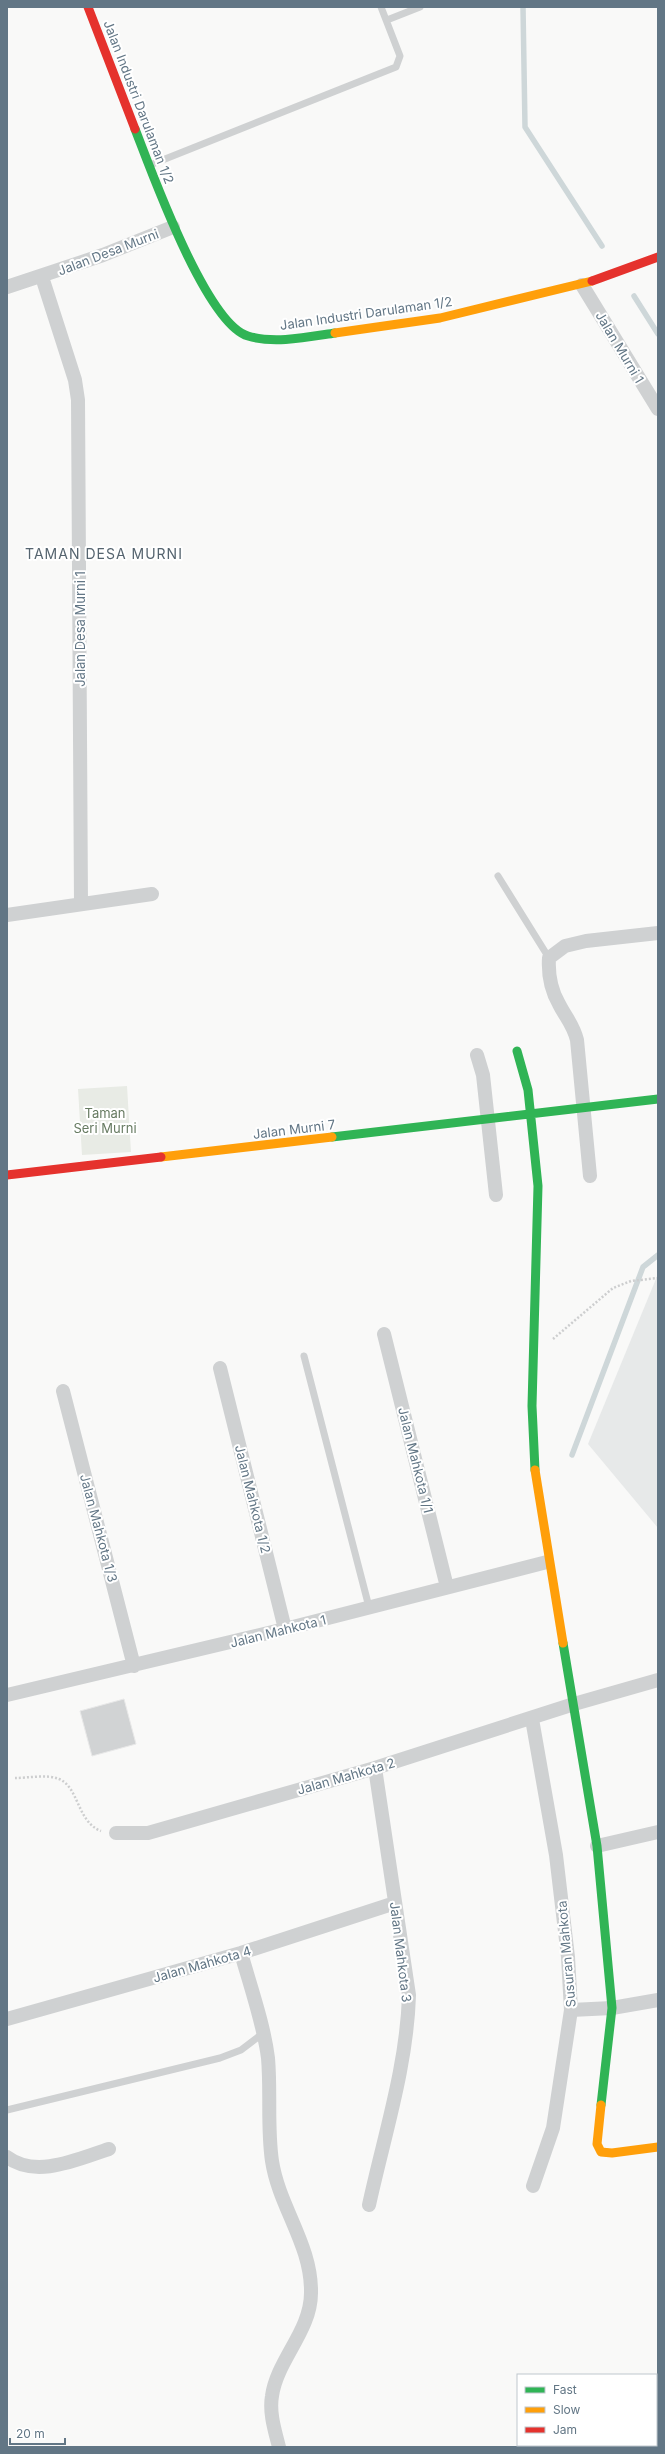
<svg xmlns="http://www.w3.org/2000/svg" width="665" height="2454" viewBox="0 0 665 2454" font-family="Inter,sans-serif">
<style>
.built{fill:#e7e9e9}
.green{fill:#e8ebe5}
.lines{fill:none;stroke-linecap:round;stroke-linejoin:round}
.stream{stroke:#ced7d9;stroke-width:5.5}
.building{fill:#d1d3d4;stroke:#e8e8e8}
.path{stroke:#cdcecf;stroke-width:2.5;stroke-dasharray:2 2;stroke-linecap:butt}
.lane{stroke:#cfd1d2;stroke-width:7}
.street{stroke:#cfd1d2;stroke-width:14}
.fast{stroke:#30b455;stroke-width:9}
.slow{stroke:#ff9f0a;stroke-width:9}
.jam{stroke:#e5322d;stroke-width:9}
.labels{text-anchor:middle;stroke-width:4;stroke-linejoin:round;paint-order:stroke}
.street-label{font-size:13px;fill:#627685;stroke:#fff}
.park-label{font-size:13px;fill:#677b62;stroke:#fff}
.neighbourhood-label{font-size:14px;letter-spacing:1px;fill:#55646f;stroke:#fff}
</style>
<rect width="100%" height="100%" fill="#f9f9f8"/>
<path class="built" d="M658 1274V1528L588 1444Z"/>
<path class="green" d="M127 1086 131 1152 82 1155 78 1089Z"/>
<g class="lines">
<path class="stream" d="M523 7 525 127 602 246
M634 296 658 334
M572 1455 643 1267 658 1255"/>
</g>
<path class="building" d="M124 1699 136 1744 92 1756 80 1711Z"/>
<g class="lines">
<path class="path" d="M553 1339 613 1288 631 1281 658 1278
M15 1778C28 1778 47 1774 59 1779 79 1787 77 1822 101 1831"/>
<path class="lane" d="M387 20 420 7
M150 165 396 67 400 56 381 7
M498 876 549 958
M304 1356 369 1607
M7 2110 220 2058 241 2050 262 2034"/>
<path class="street" d="M42 277 75 380 78 400 81 904
M582 285 658 409
M7 287 103 255 173 227
M7 915 152 894
M477 1055 483 1075 496 1195
M590 1176 577 1040C573 1024 566 1018 559 1004 551 990 548 974 549 958L565 946 586 941 658 933
M384 1334 447 1587
M220 1368 285 1629
M63 1391 134 1666
M7 1695 285 1629 547 1562
M532 1719 556 1855 568 1957 571 2010 553 2128 533 2186
M116 1833H148L375 1768 574 1704 658 1680
M597 1846 658 1832
M241 1953C250 1985 264 2025 268 2058 271 2092 267 2127 272 2161 279 2207 312 2245 311 2293 311 2331 277 2360 272 2396 269 2413 275 2431 279 2447
M571 2010 612 2008 658 2000
M7 2019 241 1953 395 1903
M7 2157C36 2179 78 2159 109 2149
M369 2205C384 2136 407 2066 409 1995L375 1768"/>
<path class="fast" d="M135 129C151 170 206 324 248 336 274 344 308 337 335 333
M517 1051 528 1090 538 1186 532 1406 535 1470
M332 1137 658 1099
M563 1643 597 1846 612 2008 601 2105"/>
<path class="slow" d="M335 333 440 318 592 281
M161 1157 332 1137
M535 1470 563 1643
M601 2105 597 2144 601 2152 612 2153 658 2147"/>
<path class="jam" d="M88 7 135 129
M592 281 658 257
M7 1175 161 1157"/>
</g>
<g class="labels">
<g class="street-label">
<text transform="translate(139 102) rotate(69)" y="5">Jalan Industri Darulaman 1/2</text>
<text transform="translate(108 252) rotate(-21)" y="5">Jalan Desa Murni</text>
<text transform="translate(366 313) rotate(-8)" y="5">Jalan Industri Darulaman 1/2</text>
<text transform="translate(620 347) rotate(59)" y="5">Jalan Murni 1</text>
<text transform="translate(80 629) rotate(-90)" y="5">Jalan Desa Murni 1</text>
<text transform="translate(294 1129) rotate(-7)" y="5">Jalan Murni 7</text>
<text transform="translate(416 1460) rotate(76)" y="5">Jalan Mahkota 1/1</text>
<text transform="translate(253 1499) rotate(76)" y="5">Jalan Mahkota 1/2</text>
<text transform="translate(99 1528) rotate(75)" y="5">Jalan Mahkota 1/3</text>
<text transform="translate(278 1631) rotate(-14)" y="5">Jalan Mahkota 1</text>
<text transform="translate(346 1776) rotate(-16)" y="5">Jalan Mahkota 2</text>
<text transform="translate(401 1952) rotate(83)" y="5">Jalan Mahkota 3</text>
<text transform="translate(566 1954) rotate(-95)" y="5">Susuran Mahkota</text>
<text transform="translate(202 1964) rotate(-16)" y="5">Jalan Mahkota 4</text>
</g>
<g class="park-label">
<text x="105" y="1118">Taman<tspan x="105" dy="15">Seri Murni</tspan></text>
</g>
<g class="neighbourhood-label">
<text x="104" y="559">TAMAN DESA MURNI</text>
</g>
</g>
<rect width="665" height="2454" fill="none" stroke="#627685" stroke-width="16"/>
<rect x="517" y="2374" width="140" height="72" fill="#ffffff" stroke="#c0c8ce"/>
<rect x="525" y="2387" width="20" height="6" fill="#30b455" stroke="#c0c8ce"/>
<text x="553" y="2394" font-size="12" fill="#627685">Fast</text>
<rect x="525" y="2407" width="20" height="6" fill="#ff9f0a" stroke="#c0c8ce"/>
<text x="553" y="2414" font-size="12" fill="#627685">Slow</text>
<rect x="525" y="2427" width="20" height="6" fill="#e5322d" stroke="#c0c8ce"/>
<text x="553" y="2434" font-size="12" fill="#627685">Jam</text>
<path d="M10 2438v6h55v-6" fill="none" stroke="#627685" stroke-width="2"/>
<text x="16" y="2438" font-size="12" fill="#627685" stroke="#ffffff" stroke-width="3" paint-order="stroke">20 m</text>
</svg>
